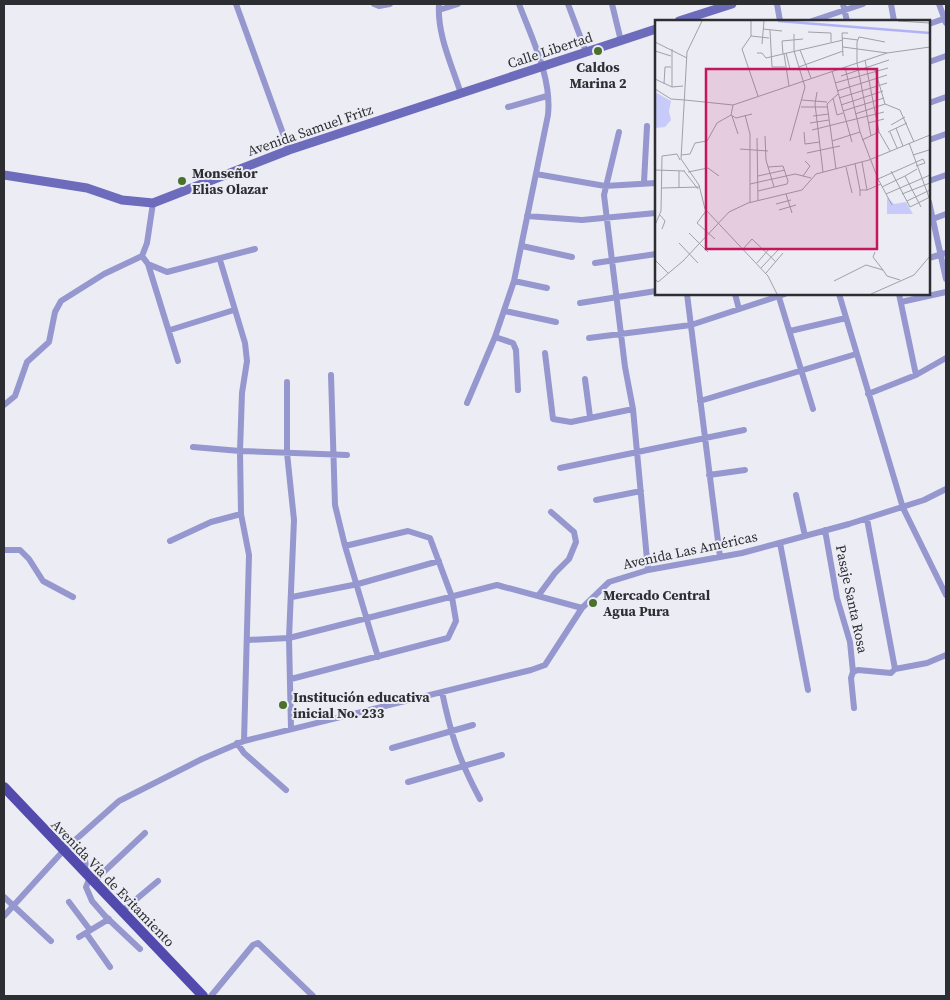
<svg xmlns="http://www.w3.org/2000/svg" width="950" height="1000" viewBox="0 0 950 1000" font-family="'Source Serif 4',serif">
<style>
.lines{fill:none;stroke-linecap:round;stroke-linejoin:round}
.street{stroke:#9597ce;stroke-width:6}
.secondary{stroke:#6d6bbc;stroke-width:9}
.primary{stroke:#534aad;stroke-width:10}
.poi-dot{fill:#4a702a;stroke:#ececf5;stroke-width:2}
.labels{text-anchor:middle;stroke-width:4;stroke-linejoin:round;paint-order:stroke}
.street-label{font-size:14px;fill:#2d2e31;stroke:#ececf5}
.poi-label{font-size:14px;font-weight:bold;fill:#2d2e31;stroke:#ececf5;text-anchor:start}
.inset-river{fill:none;stroke:#b0b2f6;stroke-width:2.5}
.inset-road{fill:none;stroke:#a0a0a7;stroke-width:1}
.view{fill:#c2185b;fill-opacity:0.15;stroke:#c2185b;stroke-width:2.5}
.inset-edge{fill:none;stroke:#2d2e31;stroke-width:2.5}
</style>
<rect width="100%" height="100%" fill="#ececf5"/>
<g class="lines">
<path class="street" d="M236 4 289 150
M374 4 379 6 390 4
M439 4C437 35 452 65 461 94
M568 4 586 52
M612 4 621 41
M777 4 780 21
M843 4 847 21
M891 4 894 21
M939 4 946 23
M439 10 458 4
M812 21 863 4
M929 24 946 18
M929 62 946 56
M929 103 946 97
M508 107 547 96
M619 132 604 195 625 367 633 409 648 570
M929 140 946 134
M536 174 605 186 656 183
M929 181 946 175
M644 182 647 126
M929 202 946 279
M527 216 582 220 656 213
M930 220 946 214
M522 246 572 257
M142 256 148 264 167 272 255 249
M929 258 946 253
M220 260 245 343 247 361 242 393 240 451 241 514 249 555 244 741
M595 263 656 254
M148 264 178 361
M514 281 547 288
M687 294 720 557
M735 294 739 309
M778 294 813 409
M839 294 903 508 946 595
M899 294 916 375
M901 302 946 292
M580 303 656 291
M505 311 556 322
M170 330 234 310
M790 331 846 318
M495 337 513 343 516 350 518 390
M589 338 691 325 785 294
M545 353 553 419 571 422 633 409
M331 375 335 505 345 546 378 657
M585 379 590 417
M287 382V453L294 520 289 638 291 729
M868 394 916 375 946 358
M700 401 856 354
M467 403 495 337 514 281 548 115C552 78 532 39 519 4
M4 405 15 396 27 362 49 342 55 312 61 301 104 274 142 256 147 243 153 203
M193 447 240 451 347 455
M560 468 744 430
M709 475 745 470
M796 495 805 536
M596 500 641 491
M825 530 837 598 850 642 853 672
M170 541 211 522 241 514
M780 543 808 690
M4 550H20L29 559 43 581 73 597
M538 596 555 573 569 559 576 542 574 532 551 512
M292 597 358 584 439 561
M248 640 289 638 497 585 582 608
M895 669 927 663 946 655
M291 679 448 638 456 621 452 597 430 538 408 531 345 546
M442 692C451 735 459 760 480 799
M854 708 851 678 853 672 858 670 891 673 895 669 867 519
M237 743 244 753 286 790
M392 748 473 725
M408 782 502 755
M74 841 85 860 87 874
M90 877 86 887 92 901 105 916 140 949
M93 882 145 833
M4 897 51 941
M69 902 90 930
M121 912 158 881
M4 916 64 850 119 801 202 759 244 741 531 670 545 665 582 608 609 582 648 570 742 553 849 524 924 500 946 489
M86 933 110 967
M79 937 109 919
M211 996 253 945 258 943 313 996"/>
<path class="secondary" d="M679 21 732 4
M4 175 87 188 122 200 153 203 289 150 656 29"/>
<path class="primary" d="M4 787 203 996"/>
</g>
<g class="poi-dot">
<circle cx="598" cy="51" r="5"/>
<circle cx="182" cy="181" r="5"/>
<circle cx="593" cy="603" r="5"/>
<circle cx="283" cy="705" r="5"/>
</g>
<g class="labels">
<g class="street-label">
<text transform="translate(550 50) rotate(-18)" y="5">Calle Libertad</text>
<text transform="translate(310 130) rotate(-19)" y="5">Avenida Samuel Fritz</text>
<text transform="translate(690 550) rotate(-12)" y="5">Avenida Las Américas</text>
<text transform="translate(852 599) rotate(78)" y="5">Pasaje Santa Rosa</text>
<text transform="translate(113 883) rotate(46)" y="5">Avenida Vía de Evitamiento</text>
</g>
<g class="poi-label">
<text x="598" y="72" text-anchor="middle">Caldos<tspan x="598" dy="16">Marina 2</tspan></text>
<text x="192" y="178">Monseñor<tspan x="192" dy="16">Elias Olazar</tspan></text>
<text x="603" y="600">Mercado Central<tspan x="603" dy="16">Agua Pura</tspan></text>
<text x="293" y="702">Institución educativa<tspan x="293" dy="16">inicial No. 233</tspan></text>
</g>
</g>
<g transform="translate(655 20)">
<rect width="275" height="275" fill="#ececf5"/>
<path d="M0 72 16 81 14 91 16 100 10 107 0 108ZM232 177 239 184 251 182 258 194H232Z" fill="#c8cbf9"/>
<path class="inset-river" d="M123 1 275 13"/>
<path class="inset-road" d="M47 1 32 32 26 139 44 165 50 189 113 256 122 274M96 1V16L87 29 103 76M243 1 275 3M108 9 127 11M115 10 117 47H130M153 12 176 13V22M139 14V31M96 16 114 18M187 18 203 20M0 22 32 38M107 24 109 1M188 27 232 33M17 29V67M145 30 156 58M0 31 16 36M102 33H107L111 38 188 20M131 33 135 49M128 34 127 21 148 19M129 34 134 66M188 36 187 13H193M210 40 224 112M144 47 188 31M190 47 205 112 223 159 268 139 270 143 261 146M220 50 230 84M177 51 197 122M186 56 234 40M0 59 17 67 28 66M180 63 233 48M9 64 10 47H16M0 69 16 79 30 80M182 71 232 55M162 72 160 84 168 152M178 78 182 95 188 93M184 78 232 63M30 80 78 85 232 33 275 27M147 80 172 82M186 85 228 71M146 87H173M188 91 229 78M200 94 230 84 245 90 259 122M76 95 81 98 97 94M90 95 95 114V182M77 96 83 114M158 96 174 94M155 103 174 100M213 103 229 99M236 105 250 97M241 108 248 126M157 110 229 92M149 112 150 124 165 122M224 112 235 131M233 112 252 103M235 112 242 128M110 116 111 140 119 167M216 116 202 43V22L204 17 230 22M102 118 103 180M207 120 224 112M135 121 150 67 139 31M177 121 205 112M254 123 275 180M85 129 113 131M152 133 185 126M26 135 35 134 40 123 52 121 62 103 76 95 78 85M258 135 274 130M200 144 205 170M191 147 197 173M181 149 172 84 183 74M262 149 250 156 266 187M0 150 30 151M29 151 43 169M236 151 255 187 275 177M33 152 53 148 64 156M103 156 130 150M148 156 155 146 150 141M223 159 237 185M95 164 140 154 156 158M24 167V151M227 167 250 156M7 168 45 167M212 170 226 164M103 171 132 164 133 161 128 146 113 147M131 174 137 193M231 174 275 155M247 174 275 163M205 176V170H212L207 142M252 181 275 170M121 184 136 180M124 190 141 185M51 191 42 203 60 219M5 195 10 201 7 209M0 205 6 191 7 136 22 134 25 140M34 213 53 232M24 223 43 243M88 229 97 219 121 242M220 232 218 237 228 250M0 240 13 253M102 243 114 229M106 248 124 229M111 253 128 233M0 259 3 262 28 241 74 192 93 183 147 170 161 154 214 140 275 115M179 261 211 245 228 250 232 256 245 260M216 274 259 255 275 236"/>
<path class="view" d="M51 49H222V229H51Z"/>
<rect width="275" height="275" class="inset-edge"/>
</g>
<rect width="950" height="1000" fill="none" stroke="#2d2e31" stroke-width="10"/>
</svg>
